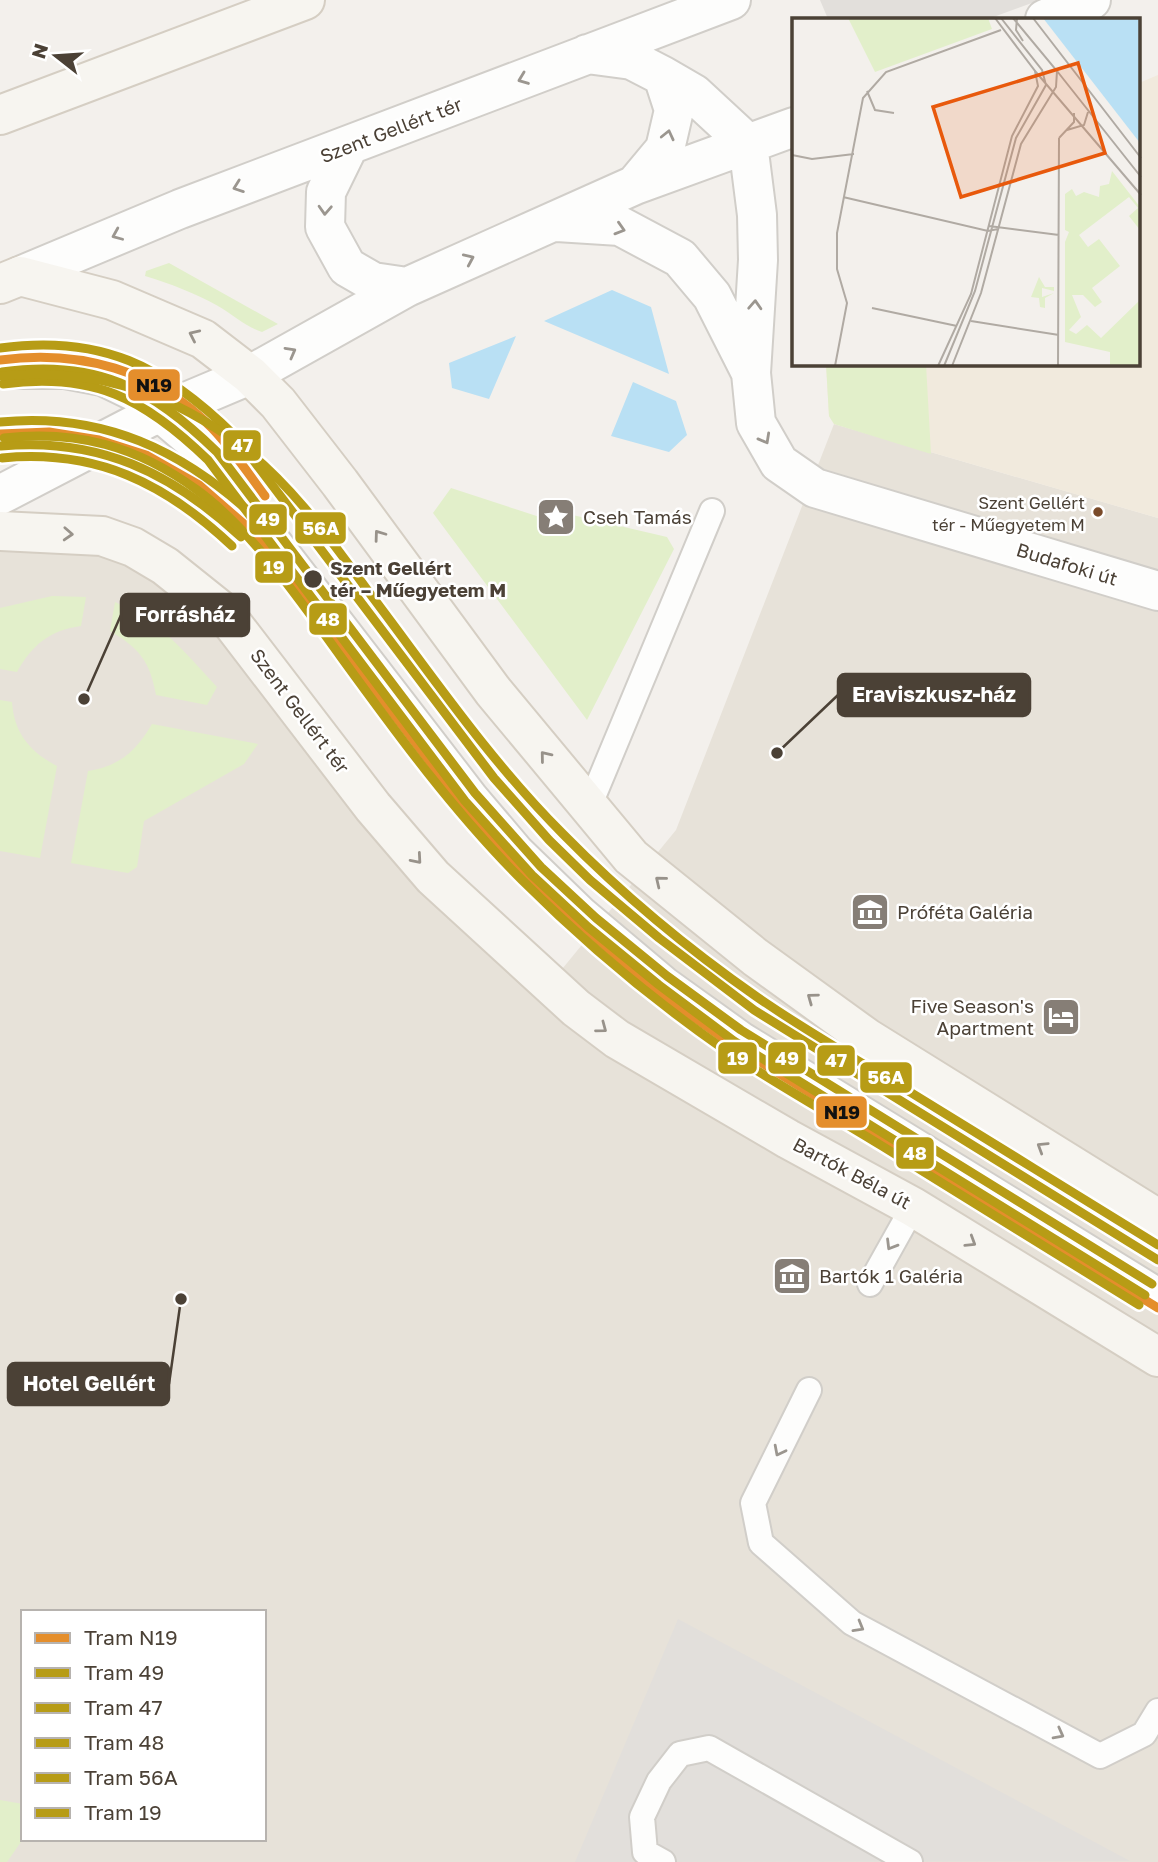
<svg xmlns="http://www.w3.org/2000/svg" width="1158" height="1862" viewBox="0 0 1158 1862" font-family="'Golos Text',sans-serif">
<style>
.residential{fill:#e7e2d9;fill-rule:evenodd}
.education{fill:#f1eadd}
.green{fill:#e2efca}
.parking{fill:#e2dfdb}
.water{fill:#b9e0f4}
.lines{fill:none;stroke-linecap:round;stroke-linejoin:round}
.service-casing{stroke:#d1cec9;stroke-width:28}
.tertiary-casing{stroke:#d1cec9;stroke-width:42}
.secondary-casing{stroke:#d5cec3;stroke-width:42}
.service{stroke:#fdfdfc;stroke-width:24}
.tertiary{stroke:#fdfdfc;stroke-width:38}
.secondary{stroke:#f7f5f0;stroke-width:38}
.tram-1-casing{stroke:#fff;stroke-width:14}
.tram-2-casing{stroke:#fff;stroke-width:14}
.tram-3-casing{stroke:#fff;stroke-width:14}
.tram-4-casing{stroke:#fff;stroke-width:14}
.tram-5-casing{stroke:#fff;stroke-width:14}
.tram-6-casing{stroke:#fff;stroke-width:14}
.tram-1{stroke:#e48e2c;stroke-width:9}
.tram-2{stroke:#b79c16;stroke-width:9}
.tram-3{stroke:#b79c16;stroke-width:9}
.tram-4{stroke:#b79c16;stroke-width:9}
.tram-5{stroke:#b79c16;stroke-width:9}
.tram-6{stroke:#b79c16;stroke-width:9}
.oneway{stroke:#9b968f}
.oneway2{stroke:#98928a}
.bus-dot{fill:#7a4b2a;stroke:#fff;stroke-width:2.5}
.stop-dot{fill:#4b4136;stroke:#fff;stroke-width:2.5}
.labels{text-anchor:middle;stroke-width:5;stroke-linejoin:round;paint-order:stroke}
.bus-label{font-size:17px;fill:#4b4136;stroke:#fff;text-anchor:end}
.street-label{font-size:19px;fill:#4b4136;stroke:#fff}
.poi-label{font-size:19px;fill:#4b4136;stroke:#fff;text-anchor:start}
.stop-label{font-size:19px;font-weight:bold;fill:#4b4136;stroke:#fff;text-anchor:start}
.inset-road{fill:none;stroke:#b0aaa3;stroke-width:2}
.view{fill:#e8590c;fill-opacity:0.15;stroke:#e8590c;stroke-width:3.5}
.inset-edge{fill:none;stroke:#4b4136;stroke-width:3.5}
.leader{fill:none;stroke:#4b4136;stroke-width:2.5}
.callout-dot{fill:#4b4136;stroke:#fff;stroke-width:2.5}
.callout{fill:#4b4136;stroke:#4b4136;stroke-width:2.5}
.callout-label{font-size:21px;text-anchor:middle;font-weight:bold;fill:#fff}
.line-badge{stroke:#fff;stroke-width:2.5}
.badge-label{font-size:19px;text-anchor:middle;font-weight:bold;fill:#fff}
.pale-badge-label{font-size:19px;text-anchor:middle;font-weight:bold;fill:#111}
</style>
<rect width="100%" height="100%" fill="#f3f0ec"/>
<path class="residential" d="M834 424 1158 518V1862H0V531L165 566 549 985 676 830ZM23 1612H264V1839H23Z"/>
<path class="education" d="M1158 75V518L834 424 829 416 826 364H1139V83Z"/>
<path class="green" d="M169 263 278 324 262 332C246 327 232 314 218 306 195 293 171 284 145 276L146 271Z
M826 364H926L931 454 834 424 829 416Z
M451 488 561 524 564 513 667 537 674 549 587 720 433 513Z
M52 596 86 597 81 626C50 630 32 645 17 672L0 669V608Z
M115 602C163 624 182 649 217 687L207 705 156 695C150 661 139 648 110 631Z
M0 700 12 702C14 733 30 752 57 766L40 858 0 851Z
M152 724 258 744 244 764 144 821 137 867 128 873 71 863 88 771C120 766 136 751 152 724Z
M0 1800 23 1804V1839L7 1862H0Z"/>
<path class="parking" d="M820 0H1040L988 19H828Z
M678 1619 1130 1861 575 1862Z"/>
<path class="water" d="M612 290 651 307 669 374 544 321Z
M516 336 489 399 452 388 449 363Z
M633 382 676 401 687 435 669 452 611 436Z"/>
<g class="lines">
<g class="service-casing">
<path id="service" d="M0 376H64L101 383 134 399 205 459 263 520 475 795 520 848 585 911 667 980 745 1036 1158 1290
M588 809 712 511
M870 1284 913 1207
M809 1390 753 1503 761 1543 852 1623 1100 1756 1144 1734 1158 1711
M663 1862 645 1852 642 1817 659 1781 680 1754 709 1748 910 1862"/>
</g>
<g class="tertiary-casing">
<path id="tertiary" d="M1045 19 1091 0
M587 54 632 60 663 76 694 94 748 144 757 215 758 260 751 373 756 423 779 463 815 488 1158 591
M348 147 326 192 325 227 347 267 373 282 407 287
M635 185 665 149 674 110 663 76
M557 222 620 226 680 258 712 296 750 371
M20 276 180 209 731 0
M0 495 148 418 250 375 407 287 635 185 794 127"/>
</g>
<g class="secondary-casing">
<path id="secondary" d="M0 115 305 0
M0 284 20 276 112 300 203 339 250 375 278 403 340 483 493 691 631 857 755 957 867 1038 1158 1219
M0 531 102 536 133 547 165 566 225 614 373 807 433 877 576 1008 617 1039 788 1139 913 1207 1158 1357"/>
</g>
<use href="#service" class="service"/>
<use href="#tertiary" class="tertiary"/>
<use href="#secondary" class="secondary"/>
<g class="tram-1-casing">
<path id="tram-1" d="M0 360C80 349 155 370 212 428 232 449 248 473 265 496
M0 434 49 432 99 440 146 455 199 485 259 537 465 808 540 889 657 991 733 1045 1158 1308"/>
</g>
<g class="tram-2-casing">
<path id="tram-2" d="M2 372C96 359 150 387 217 452L475 793 541 867 596 918 667 976 741 1030 1152 1284
M1 446C98 437 171 472 241 537"/>
</g>
<g class="tram-3-casing">
<path id="tram-3" d="M0 348C101 334 164 366 235 436L494 778 549 840 590 880 659 938 754 1010 1158 1260
M0 422C103 412 183 450 257 519"/>
</g>
<g class="tram-4-casing">
<path id="tram-4" d="M3 384C93 372 144 398 208 460L465 801 532 875 588 927 659 985 734 1041 1145 1295
M2 458C96 449 165 483 232 546"/>
</g>
<g class="tram-5-casing">
<path id="tram-5" d="M0 376C88 368 160 388 232 439 288 479 331 540 371 595 433 677 490 761 563 834 622 894 688 949 757 997 806 1031 859 1061 910 1092 993 1143 1075 1194 1158 1245"/>
</g>
<g class="tram-6-casing">
<path id="tram-6" d="M4 438C77 430 137 446 197 490 252 530 301 602 341 657 397 734 454 812 522 880 584 942 653 1000 725 1050 776 1084 830 1114 882 1146 967 1199 1053 1252 1139 1305"/>
</g>
<use href="#tram-1" class="tram-1"/>
<use href="#tram-2" class="tram-2"/>
<use href="#tram-3" class="tram-3"/>
<use href="#tram-4" class="tram-4"/>
<use href="#tram-5" class="tram-5"/>
<use href="#tram-6" class="tram-6"/>
</g>
<defs><path id="oneway-chevron" d="M-2-3.5L2.5 0L-2 3.5" fill="none" stroke-width="1.6" stroke-linecap="round" stroke-linejoin="round" transform="scale(1.75)"/></defs>
<g class="oneway">
<use href="#oneway-chevron" transform="translate(523 79) rotate(159)"/>
<use href="#oneway-chevron" transform="translate(668 135) rotate(-77)"/>
<use href="#oneway-chevron" transform="translate(238 187) rotate(160)"/>
<use href="#oneway-chevron" transform="translate(325 210) rotate(93)"/>
<use href="#oneway-chevron" transform="translate(620 229) rotate(17)"/>
<use href="#oneway-chevron" transform="translate(117 235) rotate(157)"/>
<use href="#oneway-chevron" transform="translate(469 259) rotate(-24)"/>
<use href="#oneway-chevron" transform="translate(755 305) rotate(-87)"/>
<use href="#oneway-chevron" transform="translate(291 352) rotate(-29)"/>
<use href="#oneway-chevron" transform="translate(765 439) rotate(61)"/>
<use href="#oneway-chevron" transform="translate(891 1245) rotate(121)"/>
<use href="#oneway-chevron" transform="translate(779 1451) rotate(117)"/>
<use href="#oneway-chevron" transform="translate(859 1627) rotate(30)"/>
<use href="#oneway-chevron" transform="translate(1059 1734) rotate(28)"/>
</g>
<g class="oneway2">
<use href="#oneway-chevron" transform="translate(194 335) rotate(-155)"/>
<use href="#oneway-chevron" transform="translate(68 534) rotate(3)"/>
<use href="#oneway-chevron" transform="translate(379 535) rotate(-126)"/>
<use href="#oneway-chevron" transform="translate(545 756) rotate(-129)"/>
<use href="#oneway-chevron" transform="translate(417 859) rotate(49)"/>
<use href="#oneway-chevron" transform="translate(660 881) rotate(-141)"/>
<use href="#oneway-chevron" transform="translate(812 998) rotate(-144)"/>
<use href="#oneway-chevron" transform="translate(602 1028) rotate(37)"/>
<use href="#oneway-chevron" transform="translate(1042 1147) rotate(-148)"/>
<use href="#oneway-chevron" transform="translate(971 1242) rotate(32)"/>
</g>
<defs>
<g id="sight-square" transform="scale(2.0125)"><rect x="-9" y="-9" width="18" height="18" rx="4" fill="#867e76" stroke="#fff"/><path d="M0-6L1.8-2.2L6-1.7L2.9 1.2L3.7 5.4L0 3.3L-3.7 5.4L-2.9 1.2L-6-1.7L-1.8-2.2Z" fill="#fff"/></g>
<g id="museum-square" transform="scale(2.0125)"><rect x="-9" y="-9" width="18" height="18" rx="4" fill="#867e76" stroke="#fff"/><path d="M0-6L6-3V-2H-6V-3ZM-5-1h2V3h-2ZM-1-1h2V3h-2ZM3-1h2V3H3ZM-6 4H6V6H-6Z" fill="#fff"/></g>
<g id="hotel-square" transform="scale(2.0125)"><rect x="-9" y="-9" width="18" height="18" rx="4" fill="#867e76" stroke="#fff"/><path d="M-6-4.5h1.5V1H6V5H4.5V3h-9V5H-6ZM-4 0a1.8 1.8 0 1 1 3.6 0ZM.5 0V-2.5h3Q6-2.5 6 0Z" fill="#fff"/></g>
</defs>
<g fill-rule="evenodd">
<use href="#sight-square" x="556" y="517"/>
<use href="#museum-square" x="870" y="912"/>
<use href="#hotel-square" x="1061" y="1017"/>
<use href="#museum-square" x="792" y="1276"/>
</g>
<circle class="bus-dot" cx="1098" cy="512" r="6"/>
<circle class="stop-dot" cx="313" cy="579" r="10"/>
<g class="labels">
<g class="bus-label">
<text x="1085" y="509">Szent Gellért<tspan x="1085" dy="22">tér - Műegyetem M</tspan></text>
</g>
<g class="street-label">
<text transform="translate(391 130) rotate(-21)" y="7">Szent Gellért tér</text>
<text transform="translate(1067 564) rotate(17)" y="7">Budafoki út</text>
<text transform="translate(300 711) rotate(53)" y="7">Szent Gellért tér</text>
<text transform="translate(852 1173) rotate(28)" y="7">Bartók Béla út</text>
</g>
<g class="poi-label">
<text x="583" y="524">Cseh Tamás</text>
<text x="897" y="919">Próféta Galéria</text>
<text x="1034" y="1013" text-anchor="end">Five Season's<tspan x="1034" dy="22">Apartment</tspan></text>
<text x="819" y="1283">Bartók 1 Galéria</text>
</g>
<g class="stop-label">
<text x="330" y="575">Szent Gellért<tspan x="330" dy="22">tér – Műegyetem M</tspan></text>
</g>
</g>
<g transform="translate(792 18)">
<rect width="348" height="348" fill="#f3f0ec"/>
<path d="M56 0H196L200 11 83 54ZM320 153 348 189V212L337 198 346 190 337 179 287 217 296 229 307 221 328 248 300 270 310 284 303 289 291 277H280L289 299 277 312 284 316 295 307 309 320 348 282V348H318V334L273 324V224L277 214 273 212V176L280 171 284 178 292 174 307 179 308 168 317 166ZM247 259 253 269H262V273L250 270V279L262 275 253 280V290L248 289 247 280 239 279Z" fill="#e2efca"/>
<path d="M251 0H348V125Z" fill="#b9e0f4"/>
<path class="inset-road" d="M225 0 224 12 231 23M241 0 349 140M243 53 349 177M265 53 349 159M75 73 83 92 102 95M275 112 292 107 296 94M267 120 282 104V95M0 137 20 141 62 136M51 179 196 213 206 211M197 208 267 217M80 290 165 308M179 303 267 317M43 348 55 285 45 251V215L71 80 94 54 209 12M146 348 179 276 220 118 246 68 243 53 203 0M152 348 183 273 224 120 254 67 250 52 209 0M160 348 189 275 229 126 264 69 265 53 221 0M266 348 267 120"/>
<path class="view" d="M286 45 313 135 169 179 141 89Z"/>
<rect width="348" height="348" class="inset-edge"/>
</g>
<path class="leader" d="M84 699L121 615M777 753L838 695M181 1299L169 1384"/>
<g class="callout-dot">
<circle cx="84" cy="699" r="7"/>
<circle cx="777" cy="753" r="7"/>
<circle cx="181" cy="1299" r="7"/>
</g>
<g class="callout">
<rect x="121" y="594" width="128" height="42" rx="7"/>
<rect x="838" y="674" width="192" height="42" rx="7"/>
<rect x="8" y="1363" width="161" height="42" rx="7"/>
</g>
<g class="callout-label">
<text x="185" y="622">Forrásház</text>
<text x="934" y="702">Eraviszkusz-ház</text>
<text x="89" y="1391">Hotel Gellért</text>
</g>
<g class="line-badge">
<rect x="127" y="368" width="54" height="34" rx="7" fill="#e48e2c"/>
<rect x="222" y="429" width="40" height="33" rx="7" fill="#b79c16"/>
<rect x="248" y="503" width="40" height="33" rx="7" fill="#b79c16"/>
<rect x="294" y="511" width="53" height="34" rx="7" fill="#b79c16"/>
<rect x="254" y="550" width="40" height="34" rx="7" fill="#b79c16"/>
<rect x="308" y="602" width="40" height="34" rx="7" fill="#b79c16"/>
<rect x="717" y="1041" width="41" height="34" rx="7" fill="#b79c16"/>
<rect x="767" y="1041" width="40" height="34" rx="7" fill="#b79c16"/>
<rect x="816" y="1044" width="40" height="33" rx="7" fill="#b79c16"/>
<rect x="859" y="1061" width="54" height="33" rx="7" fill="#b79c16"/>
<rect x="815" y="1095" width="53" height="34" rx="7" fill="#e48e2c"/>
<rect x="895" y="1136" width="40" height="34" rx="7" fill="#b79c16"/>
</g>
<g class="badge-label">
<text x="242" y="452">47</text>
<text x="268" y="526">49</text>
<text x="321" y="535">56A</text>
<text x="274" y="574">19</text>
<text x="328" y="626">48</text>
<text x="738" y="1065">19</text>
<text x="787" y="1065">49</text>
<text x="836" y="1067">47</text>
<text x="886" y="1084">56A</text>
<text x="915" y="1160">48</text>
</g>
<g class="pale-badge-label">
<text x="154" y="392">N19</text>
<text x="842" y="1119">N19</text>
</g>
<rect x="21" y="1610" width="245" height="231" fill="#ffffff" stroke="#b7b3af" stroke-width="2"/>
<rect x="35" y="1633" width="35" height="10" fill="#e48e2c" stroke="#b7b3af" stroke-width="2"/>
<text x="84" y="1645" font-size="21" fill="#4b4136">Tram N19</text>
<rect x="35" y="1668" width="35" height="10" fill="#b79c16" stroke="#b7b3af" stroke-width="2"/>
<text x="84" y="1680" font-size="21" fill="#4b4136">Tram 49</text>
<rect x="35" y="1703" width="35" height="10" fill="#b79c16" stroke="#b7b3af" stroke-width="2"/>
<text x="84" y="1715" font-size="21" fill="#4b4136">Tram 47</text>
<rect x="35" y="1738" width="35" height="10" fill="#b79c16" stroke="#b7b3af" stroke-width="2"/>
<text x="84" y="1750" font-size="21" fill="#4b4136">Tram 48</text>
<rect x="35" y="1773" width="35" height="10" fill="#b79c16" stroke="#b7b3af" stroke-width="2"/>
<text x="84" y="1785" font-size="21" fill="#4b4136">Tram 56A</text>
<rect x="35" y="1808" width="35" height="10" fill="#b79c16" stroke="#b7b3af" stroke-width="2"/>
<text x="84" y="1820" font-size="21" fill="#4b4136">Tram 19</text>
<g transform="translate(56 56) rotate(287)" stroke="#ffffff" stroke-width="5" paint-order="stroke">
<path d="M0-5L12 26L0 18L-12 26Z" fill="#4b4136"/>
<text y="-10" font-size="19" font-weight="bold" text-anchor="middle" fill="#4b4136">N</text>
</g>
</svg>
